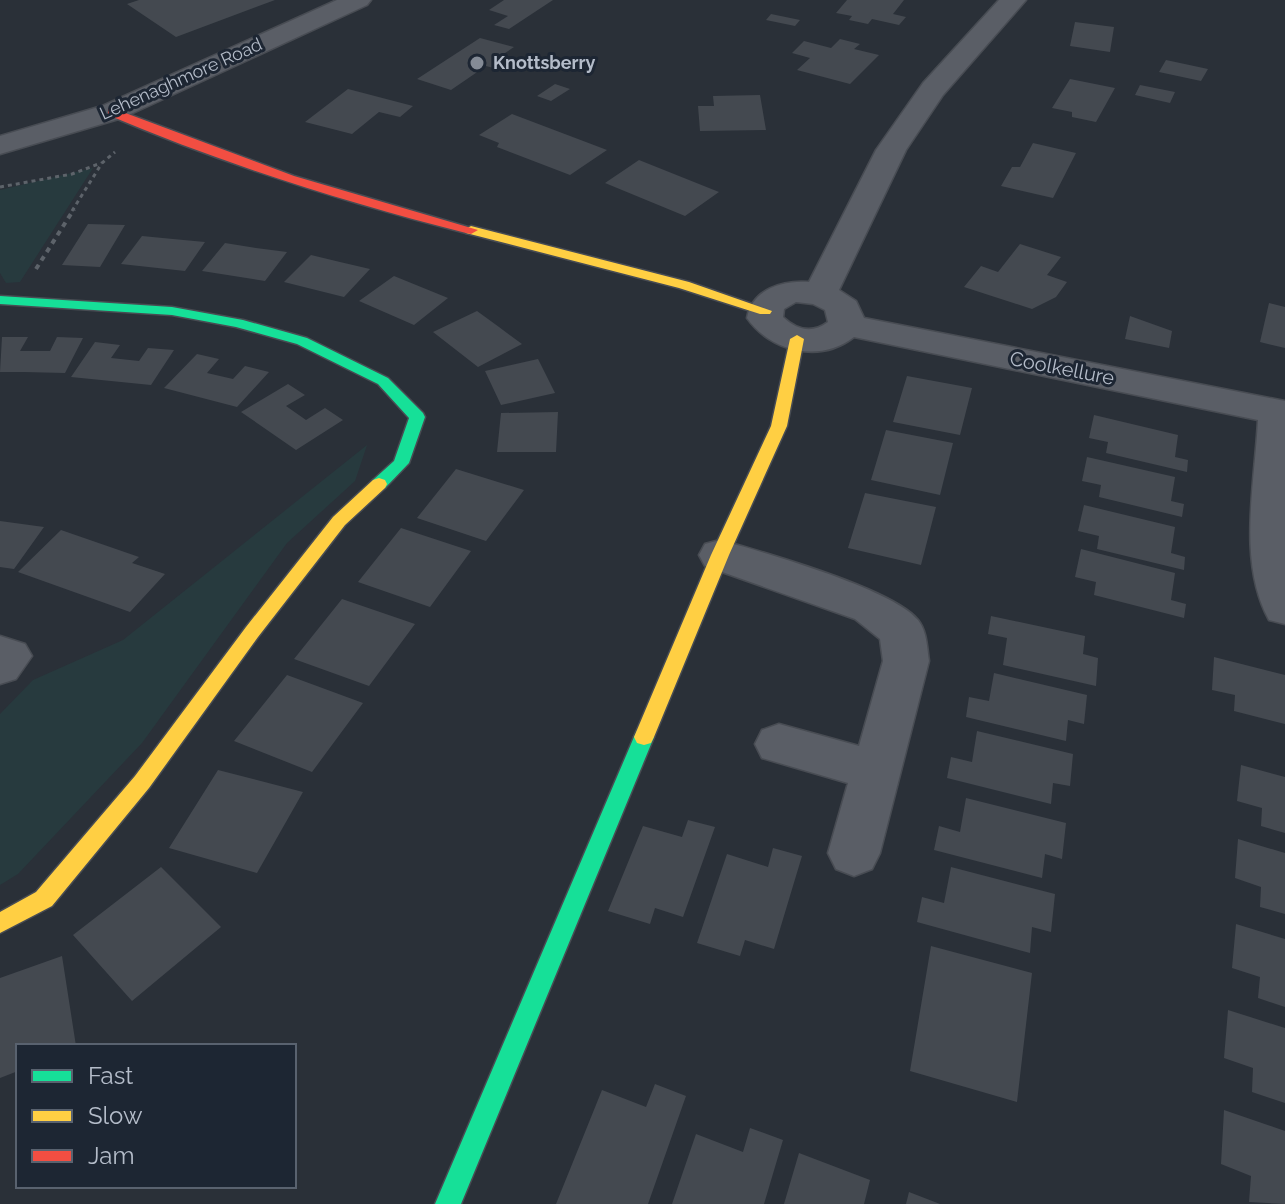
<svg xmlns="http://www.w3.org/2000/svg" width="1285" height="1204" viewBox="0 0 1285 1204" font-family="Raleway,sans-serif">
<style>
.green{fill:#273a3e}
.building{fill:#444950}
.lines{fill:none;stroke-linecap:round;stroke-linejoin:round}
.street-casing{stroke:#484c53;stroke-width:3}
.fast-casing{stroke:#484c53;stroke-width:3}
.slow-casing{stroke:#484c53;stroke-width:3}
.jam-casing{stroke:#484c53;stroke-width:3}
.path-far1{stroke:#5d636a;stroke-width:3;stroke-dasharray:4 4;stroke-linecap:butt}
.path{stroke:#5d636a;stroke-width:4;stroke-dasharray:5 5;stroke-linecap:butt}
.street{fill:#5a5e66;fill-rule:evenodd}
.fast{fill:#16e098;fill-rule:evenodd}
.slow{fill:#ffcf43;fill-rule:evenodd}
.jam{fill:#f24e42;fill-rule:evenodd}
.poi-dot{fill:#848b96;stroke:#1d2633;stroke-width:3}
.labels{text-anchor:middle;stroke-width:6;stroke-linejoin:round;paint-order:stroke}
.far-poi-label{font-size:18px;font-weight:bold;fill:#b4bcc9;stroke:#1d2633;text-anchor:start}
.far-street-label{font-size:18px;fill:#b4bcc9;stroke:#1d2633}
.street-label{font-size:20px;fill:#b4bcc9;stroke:#1d2633}
</style>
<rect width="100%" height="100%" fill="#2a3038"/>
<path class="green" d="M93 168 20 282 6 283 0 273V190Z
M367 445 355 481 287 543 142 743 18 874 0 885V714L33 680 123 640Z"/>
<path class="building" d="M139 0H275L176 37 127 4Z
M504 0H553L509 29 494 25 508 16 489 10Z
M847 0H904L893 14 906 17 899 25 872 19 868 24 849 20 852 16 836 13Z
M771 14 800 20 795 26 766 20Z
M1075 22 1114 27 1110 52 1070 46Z
M480 38 514 47 502 55 517 59 501 70 486 66 451 90 417 79Z
M840 39 860 44 854 49 879 55 850 84 797 70 810 58 792 53 804 41 831 48Z
M1166 60 1208 69 1201 81 1159 72Z
M1070 79 1115 88 1096 122 1072 117V112L1052 108Z
M555 84 570 89 551 101 537 96Z
M1140 85 1175 92 1170 103 1135 95Z
M348 89 413 106 400 117 379 112 352 134 305 122Z
M760 95 766 130 700 131 698 106H714L713 96Z
M512 114 607 150 570 175 497 147 499 143 479 135Z
M1033 143 1076 153 1053 198 1001 186 1012 167H1020Z
M639 160 719 192 685 216 605 183Z
M88 224 125 225 100 267 62 265Z
M142 236 173 239 205 242 185 271 121 264Z
M225 243 256 248 287 252 265 281 202 271Z
M1020 244 1061 257 1047 275 1067 282 1056 297 1032 309 964 287 981 266 998 272Z
M311 255 340 262 370 269 344 297 284 282Z
M394 276 448 298 414 325 359 301Z
M1269 303 1285 307V348L1260 342Z
M477 311 499 327 522 344 478 367 433 332Z
M1130 316 1172 331 1169 348 1125 339Z
M2 337H28L20 351H50L57 337 83 338 65 373 24 372H0Z
M95 342 120 345 111 358 139 361 148 348 174 350 151 385 71 377Z
M197 354 219 359 207 373 233 379 245 366 269 372 237 407 164 388Z
M538 359 555 393 501 405 485 371Z
M907 376 972 388 960 435 893 422Z
M288 384 305 395 286 406 306 420 325 408 343 420 296 450 241 412Z
M558 412 556 452H497L501 413Z
M1094 415 1178 435 1175 457 1188 460 1187 472 1106 453 1108 442 1089 438Z
M886 430 953 443 940 495 871 480Z
M1087 457 1175 477 1171 501 1184 504 1182 517 1099 497 1101 485 1082 481Z
M456 469 524 490 486 541 417 518Z
M865 493 936 507 921 565 848 548Z
M1084 505 1175 527 1171 553 1185 557 1184 570 1097 549 1099 536 1078 531Z
M0 521 44 527 14 569 0 567Z
M401 528 471 551 430 607 358 582Z
M61 530 139 557 132 563 165 574 130 612 18 572Z
M1081 549 1175 573 1171 600 1186 604 1184 618 1094 595 1096 582 1075 577Z
M342 599 415 624 369 686 294 659Z
M991 616 1085 636 1083 654 1098 658 1096 686 1003 665 1007 638 988 634Z
M1214 657 1285 675V724L1234 711 1235 695 1212 690Z
M994 673 1087 695 1084 724 1068 720 1066 741 966 717 969 697 989 701Z
M287 675 363 703 312 772 234 741Z
M977 731 1073 754 1070 786 1053 783 1051 804 947 778 951 757 972 762Z
M1241 765 1285 777V833L1261 826 1262 808 1237 801Z
M218 770 303 792 257 873 169 848Z
M966 798 1066 823 1062 859 1045 854 1042 878 934 850 939 826 960 832Z
M688 820 715 827 683 917 655 908 650 924 608 911 643 826 682 837Z
M1238 839 1285 853V914L1260 907 1261 887 1235 878Z
M773 848 802 856 774 949 745 940 740 956 697 943 727 854 768 867Z
M161 867 221 927 132 1001 73 935Z
M951 867 1055 894 1051 932 1032 927 1030 953 917 922 922 897 944 903Z
M1236 924 1285 939V1007L1258 998 1260 977 1232 968Z
M931 946 1032 973 1017 1102 910 1071Z
M62 956 76 1046H18V1071L0 1078V978Z
M1228 1010 1285 1028V1103L1252 1092 1253 1068 1224 1058Z
M655 1084 686 1096 648 1204H556L602 1090 646 1107Z
M1224 1110 1285 1131V1204L1249 1202 1251 1176 1221 1164Z
M750 1128 783 1140 764 1204H672L696 1134 743 1152Z
M799 1153 870 1180 864 1204H784Z
M909 1192 940 1204H906Z"/>
<g class="lines">
<g class="street-casing">
<path id="street" d="M337 0H371L367 5 122 118 0 154V136L102 106Z
M999 0H1026L943 95 906 150 839 290 856 301 864 318 1285 401V624L1269 620C1237 562 1255 483 1258 420L854 337C819 364 770 351 747 318 752 289 783 280 809 282L876 150 923 83ZM796 302 813 304 825 310 828 322C812 334 797 330 783 317L784 309Z
M720 540C763 552 893 589 918 620 927 631 927 648 929 661L880 853 872 869 854 876 836 869 828 853 848 783 762 758 755 744 762 730 779 724 859 746 883 661 880 639 855 619 705 566 699 555 705 544Z
M0 636 25 644 32 656 16 679 0 684Z"/>
</g>
<g class="fast-casing">
<path id="fast" d="M0 296 172 307 243 320 307 338 388 378 423 413 425 417 409 463 385 488H373L371 484 373 480 394 461 409 418 378 384 297 344 236 327 172 315 0 304Z
M644 729 651 731 654 737 461 1204H435L634 737 637 731Z"/>
</g>
<g class="slow-casing">
<path id="slow" d="M471 226 689 282 772 311 770 314H760L679 288 466 233 464 230Z
M797 335 804 339 787 426 729 555 654 737 651 743 644 745 637 743 634 737 711 555 771 426 790 339Z
M379 478 385 480 387 484 385 488 345 525 258 637 149 788 52 906 0 933V912L36 892 135 776 246 627 333 517 373 480Z"/>
</g>
<g class="jam-casing">
<path id="jam" d="M112 108 294 176 478 230 471 234 466 233C344 202 224 164 108 115V109Z"/>
</g>
<path class="path-far1" d="M0 187 72 174 101 163
M72 211 102 163 115 152"/>
<path class="path" d="M36 269 74 209"/>
<use href="#street" class="street"/>
<use href="#fast" class="fast"/>
<use href="#slow" class="slow"/>
<use href="#jam" class="jam"/>
</g>
<circle class="poi-dot" cx="477" cy="63" r="8"/>
<g class="labels">
<g class="far-poi-label">
<text x="493" y="69">Knottsberry</text>
</g>
<g class="far-street-label">
<text transform="translate(181 79) rotate(-24)" y="6">Lehenaghmore Road</text>
</g>
<g class="street-label">
<text transform="translate(1062 368) rotate(11)" y="7">Coolkellure</text>
</g>
</g>
<rect x="16" y="1044" width="280" height="144" fill="#1d2633" stroke="#59626f" stroke-width="2"/>
<rect x="32" y="1070" width="40" height="12" fill="#16e098" stroke="#59626f" stroke-width="2"/>
<text x="88" y="1084" font-size="24" fill="#b4bcc9">Fast</text>
<rect x="32" y="1110" width="40" height="12" fill="#ffcf43" stroke="#59626f" stroke-width="2"/>
<text x="88" y="1124" font-size="24" fill="#b4bcc9">Slow</text>
<rect x="32" y="1150" width="40" height="12" fill="#f24e42" stroke="#59626f" stroke-width="2"/>
<text x="88" y="1164" font-size="24" fill="#b4bcc9">Jam</text>
</svg>
